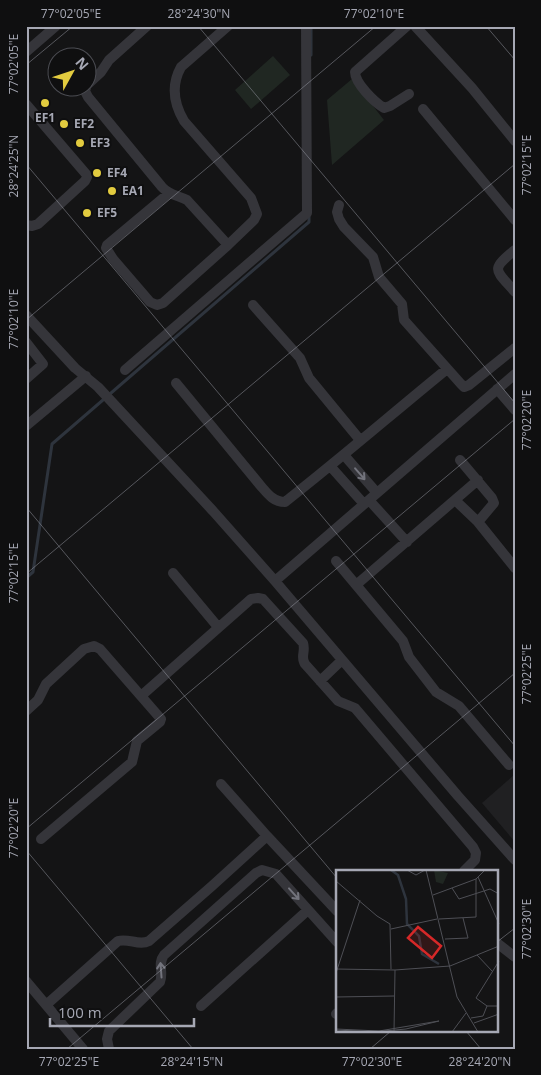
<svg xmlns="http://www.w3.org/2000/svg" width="541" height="1075" viewBox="0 0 541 1075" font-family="'Open Sans',sans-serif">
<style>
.built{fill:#202022}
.green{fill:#202722}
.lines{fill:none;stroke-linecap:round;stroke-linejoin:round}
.stream{stroke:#2e343d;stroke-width:3}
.minor{stroke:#35353a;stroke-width:10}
.oneway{stroke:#73747d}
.ticks{fill:none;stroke:#a6a8b4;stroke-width:1;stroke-opacity:0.45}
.poi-dot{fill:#e2cb3f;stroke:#0f0f10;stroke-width:2}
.labels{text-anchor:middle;stroke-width:4;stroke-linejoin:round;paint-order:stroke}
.poi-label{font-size:12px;font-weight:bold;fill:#a6a8b4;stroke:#0f0f10;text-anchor:start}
.inset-river{fill:none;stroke:#2e343d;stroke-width:2.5}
.inset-road{fill:none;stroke:#4e4f55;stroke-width:1}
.view{fill:#d62828;fill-opacity:0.15;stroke:#d62828;stroke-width:2.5}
.inset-edge{fill:none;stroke:#a6a8b4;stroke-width:2.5}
.neatline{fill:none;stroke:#a6a8b4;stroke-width:2}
.ticks-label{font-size:12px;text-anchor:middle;fill:#a6a8b4}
</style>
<rect width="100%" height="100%" fill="#141415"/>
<path class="built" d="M515 774V842L482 803Z"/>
<path class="green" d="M273 56 290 75 251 109 235 90Z
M352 79 384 120 332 165 327 100Z"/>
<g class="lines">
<path class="stream" d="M311 55V26
M26 578 33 572 52 444 309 222V214"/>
<path class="minor" d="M407 26 355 72C355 83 374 102 384 108L390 106 409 94
M415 26 472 88 515 141
M26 52 56 26
M88 84 101 72 109 60 147 26
M86 88 85 91 88 97 162 187C169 195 177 195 187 200L228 245
M26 104 86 174 87 177 85 181 38 224 32 226 26 225
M423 109 515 220
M168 194 107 245 106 248 113 259 150 302 157 305 163 303 228 245 254 220 257 214 251 198 184 121C174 104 171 85 181 67L228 26
M339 205 337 212 339 219 344 227 373 257 379 277 402 304 404 320 461 384 464 387 469 385 515 348
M515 250C490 270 495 269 515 292
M253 305 300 358 309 378 360 440
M26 315 75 368 98 387 213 511 275 581 458 796 515 860
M26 342 43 364 26 379
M125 370 307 213 306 26
M176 383 260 485C267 493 273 502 285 502 340 459 393 413 447 369
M497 389 515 410
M26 426 86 376
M344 455 377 493
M460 460 492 498 494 503 478 522
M331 467 364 504
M369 500 407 542
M455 500 478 522 515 568
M336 561 403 641 409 657 436 692 459 706 509 765
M173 573 218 627
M275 581 515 374
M356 585 478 480
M320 681 342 660
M141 696 251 599 258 598 263 599 303 643C306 651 300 657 305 664L338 701 355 708 473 847 476 853 475 860 464 871
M26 711 38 700 46 684 84 649 94 646 100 649 161 719 160 722 137 741 132 762 41 839
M221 784 267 836 337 911
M497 943 515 957
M26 981 83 1049
M46 1005 118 941C129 938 139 946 149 941L212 886 267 836
M201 1006 308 910
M336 1014 337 1013
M109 1049 107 1039 109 1031 160 982C164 972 157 964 164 955L256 873 262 870 276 874 337 942"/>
</g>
<defs><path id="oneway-shaft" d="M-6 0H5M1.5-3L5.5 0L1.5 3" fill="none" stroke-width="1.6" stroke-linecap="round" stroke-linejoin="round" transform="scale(1.25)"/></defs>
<g class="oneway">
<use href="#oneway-shaft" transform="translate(360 474) rotate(49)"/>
<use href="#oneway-shaft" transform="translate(294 894) rotate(48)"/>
<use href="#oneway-shaft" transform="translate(161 970) rotate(-94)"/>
</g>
<path class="ticks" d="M198 26 515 403M486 26 515 60M26 65 73 26M26 164 515 746M26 320 376 26M26 507 337 878M26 574 515 164M26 829 515 419M26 850 193 1049M497 942 515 928M466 1031 481 1049M67 1049 515 673M370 1049 391 1031"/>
<g class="poi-dot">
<circle cx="45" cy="103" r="5"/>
<circle cx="64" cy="124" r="5"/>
<circle cx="80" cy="143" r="5"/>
<circle cx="97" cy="173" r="5"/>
<circle cx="112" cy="191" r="5"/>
<circle cx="87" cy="213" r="5"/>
</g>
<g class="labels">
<g class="poi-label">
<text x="45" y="122" text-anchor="middle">EF1</text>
<text x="74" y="128">EF2</text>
<text x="90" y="147">EF3</text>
<text x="107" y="177">EF4</text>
<text x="122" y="195">EA1</text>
<text x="97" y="217">EF5</text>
</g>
</g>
<g transform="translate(336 870)">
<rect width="162" height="162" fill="#141415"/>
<path d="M98 0 112 3 107 14 100 12Z" fill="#202722"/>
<path class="inset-river" d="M55 0 62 5 70 29 71 54 83 66 86 84 103 94"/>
<path class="inset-road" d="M71 0 80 5 89 0M90 0 121 127 142 162M142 7 163 54M0 11 41 46 54 54 55 99M116 18 123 29 154 19 163 24M97 25 140 9 149 0M103 49 140 47V9M55 59 101 49M109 69 132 68 127 48M141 85 156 101M0 99 59 100 114 96 163 76M0 103 24 30M0 127 58 126M151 136 140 128 163 91M135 148 147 146 151 136H163M138 153 163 144M0 159 43 161 103 151 70 159 38 162 0 160M58 162 59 100M116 162 130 143"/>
<path class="view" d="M82 57 105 76 96 88 72 68Z"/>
<rect width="162" height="162" class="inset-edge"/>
</g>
<rect width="541" height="1075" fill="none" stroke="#0f0f10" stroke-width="55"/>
<g transform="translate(72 72) rotate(50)"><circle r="24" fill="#0f0f10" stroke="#4b4c52"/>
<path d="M0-4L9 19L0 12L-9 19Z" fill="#e2cb3f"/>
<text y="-8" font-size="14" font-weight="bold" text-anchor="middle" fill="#a6a8b4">N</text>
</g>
<path d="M50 1018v8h144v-8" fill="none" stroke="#a6a8b4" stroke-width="2.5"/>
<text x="58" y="1018" font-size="15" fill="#a6a8b4" stroke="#0f0f10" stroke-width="4" paint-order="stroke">100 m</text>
<rect x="28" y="28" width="486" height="1020" class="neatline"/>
<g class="ticks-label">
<text x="71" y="18">77°02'05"E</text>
<text x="199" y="18">28°24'30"N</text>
<text x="374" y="18">77°02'10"E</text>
<text transform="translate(14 64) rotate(-90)" y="4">77°02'05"E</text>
<text transform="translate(527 165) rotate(-90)" y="4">77°02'15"E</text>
<text transform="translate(14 166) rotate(-90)" y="4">28°24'25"N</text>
<text transform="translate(14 319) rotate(-90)" y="4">77°02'10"E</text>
<text transform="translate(527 420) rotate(-90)" y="4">77°02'20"E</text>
<text transform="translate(14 573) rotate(-90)" y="4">77°02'15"E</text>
<text transform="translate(527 674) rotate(-90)" y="4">77°02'25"E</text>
<text transform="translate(14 828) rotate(-90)" y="4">77°02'20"E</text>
<text transform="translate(527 929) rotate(-90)" y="4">77°02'30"E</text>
<text x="69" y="1066">77°02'25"E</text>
<text x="192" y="1066">28°24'15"N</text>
<text x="372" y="1066">77°02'30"E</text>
<text x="480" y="1066">28°24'20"N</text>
</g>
</svg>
